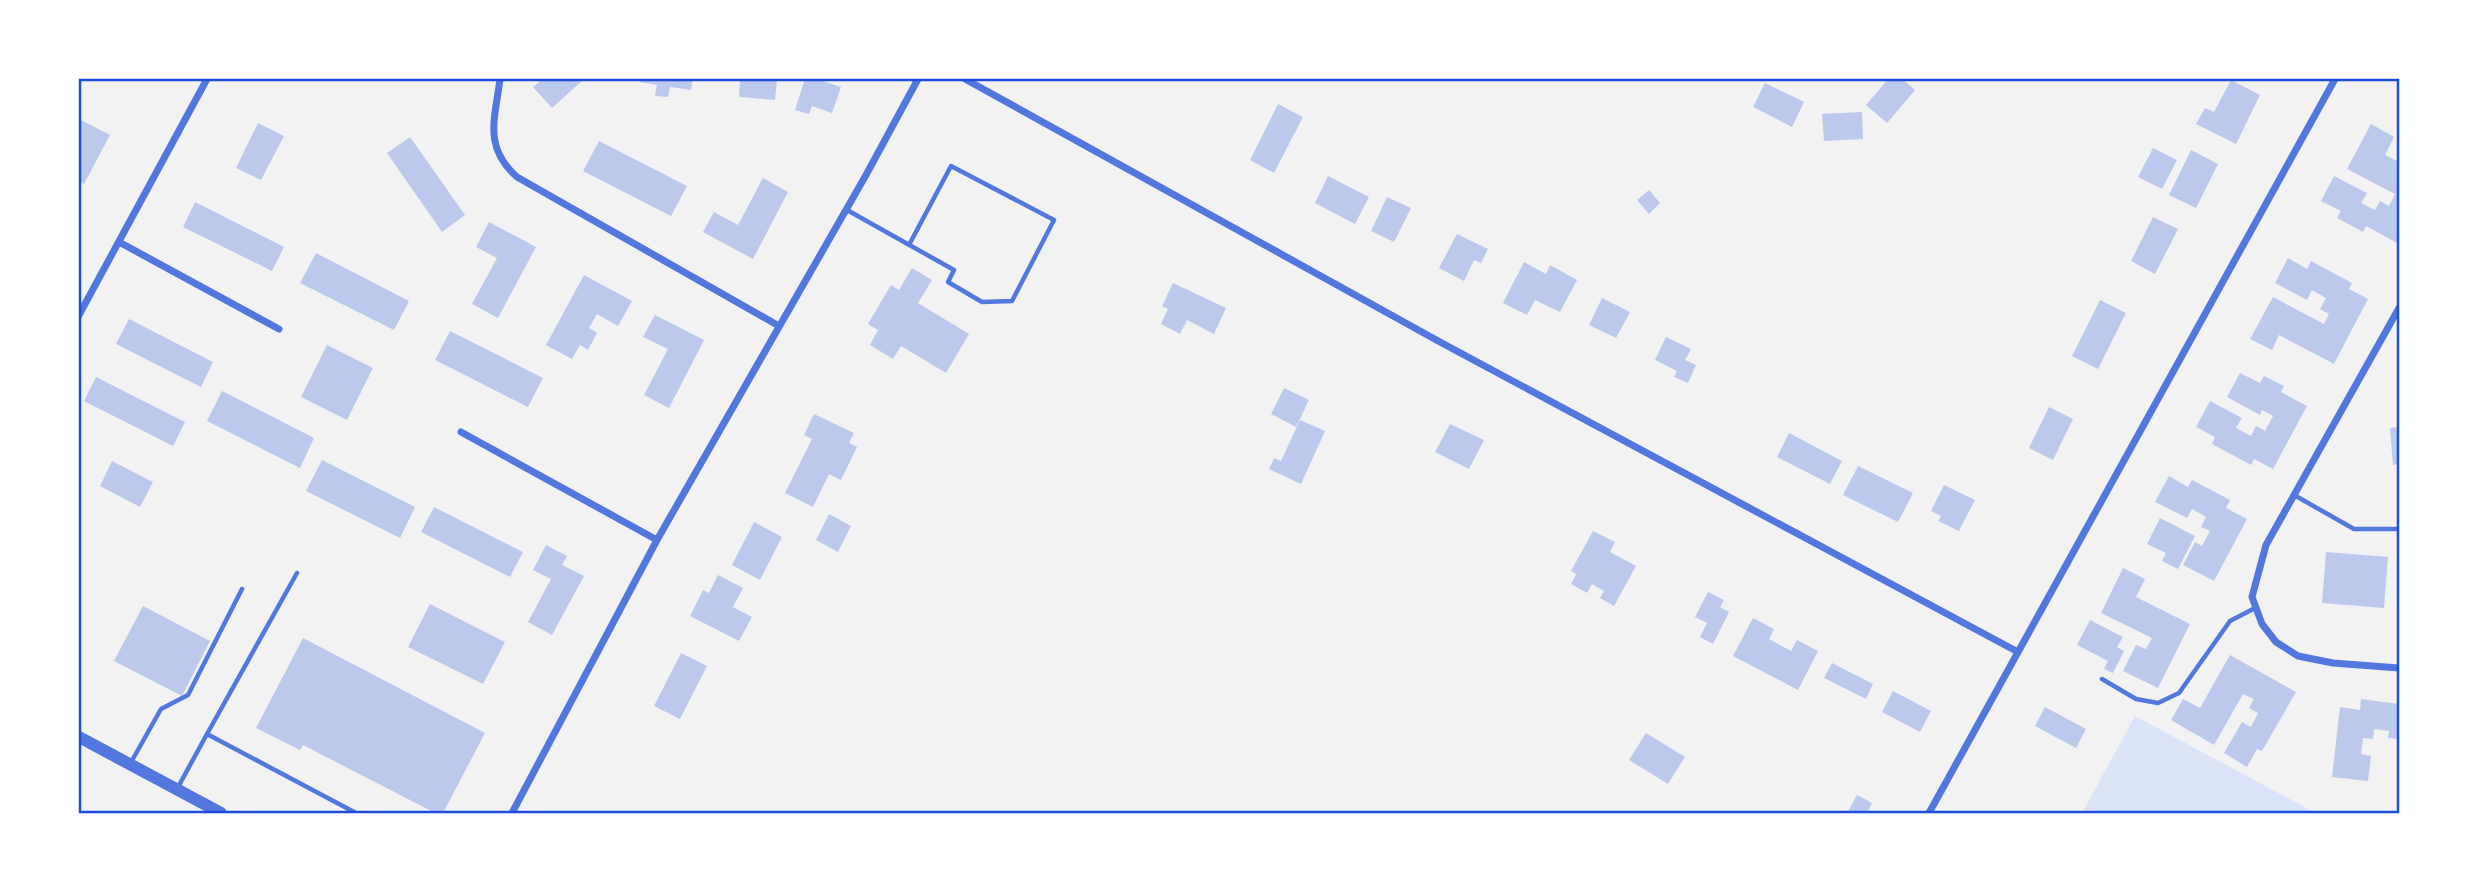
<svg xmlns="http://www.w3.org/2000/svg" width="2478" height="892" viewBox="0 0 2478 892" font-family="'Source Sans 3',sans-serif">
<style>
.green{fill:#dbe4f7}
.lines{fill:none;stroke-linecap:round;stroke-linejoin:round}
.stream{stroke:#bfd3fe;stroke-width:6}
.building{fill:#bdc9ec}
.service{stroke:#5277de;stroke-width:4.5}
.minor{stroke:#5277de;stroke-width:7}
.tertiary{stroke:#5277de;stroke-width:12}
.neatline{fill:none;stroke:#1d4ed8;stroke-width:2.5}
</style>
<rect width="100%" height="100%" fill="#f2f2f2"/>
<path class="green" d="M2135 716 2316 813H2082Z"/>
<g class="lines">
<path class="stream" d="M2398 813H2399"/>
</g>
<path class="building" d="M543 79H584L552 108 533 87Z
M640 79H693L691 90 670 87 668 97 655 96 657 85 640 82Z
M740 79H777L775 100 739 97Z
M805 79H817L841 87 832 113 812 106 809 114 795 110Z
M1888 79H1902L1915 90 1887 123 1866 105Z
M2231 80 2260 95 2236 144 2196 124 2205 108 2214 112Z
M1765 83 1804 102 1792 127 1753 107Z
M1278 104 1303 117 1274 173 1250 160Z
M1862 112 1863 139 1824 141 1822 114Z
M79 119 110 135 84 184 79 181Z
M258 123 284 136 261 180 236 168Z
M2371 124 2394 137 2385 155 2399 162V244L2366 226 2363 232 2337 218 2341 211 2321 201 2334 176 2367 193 2361 203 2375 210 2380 201 2389 206 2395 194 2347 169Z
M410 137 465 215 442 232 387 153Z
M599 141 687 186 671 216 583 171Z
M2153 148 2177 160 2162 189 2138 177Z
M2191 150 2218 164 2196 208 2169 195Z
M1328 176 1369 197 1355 224 1315 203Z
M763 178 788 192 753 259 703 232 714 212 738 225Z
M1649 190 1660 203 1649 214 1637 200Z
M1387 197 1411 208 1394 242 1371 231Z
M195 202 284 247 272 271 183 227Z
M2153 217 2178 229 2155 274 2131 261Z
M489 222 536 247 498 318 472 304 497 258 476 247Z
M1457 234 1488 249 1481 263 1474 260 1464 281 1439 268Z
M316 253 409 301 394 330 300 283Z
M2288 258 2307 269 2311 261 2352 283 2349 289 2368 299 2334 364 2279 335 2272 350 2250 339 2273 297 2324 324 2329 314 2320 309 2326 298 2312 290 2307 300 2275 283Z
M1524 262 1546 274 1550 265 1577 280 1560 312 1535 300 1527 315 1503 303Z
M912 268 932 280 918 303 969 334 946 373 901 346 893 359 870 345 878 330 868 324 891 285 899 290Z
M584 275 632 301 618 326 597 314 589 328 597 333 588 350 580 345 572 359 546 345Z
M1173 283 1226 308 1214 334 1187 320 1180 334 1161 324 1168 309 1162 306Z
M1602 298 1630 312 1616 338 1589 325Z
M2100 300 2126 313 2098 369 2072 356Z
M655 315 704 340 669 408 644 395 668 349 643 337Z
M129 319 213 362 201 387 116 344Z
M450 331 543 378 528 407 435 360Z
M1666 337 1691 349 1685 360 1696 365 1688 383 1674 377 1677 371 1655 360Z
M327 345 373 368 347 420 301 397Z
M2240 373 2260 383 2264 376 2284 386 2281 392 2307 406 2273 469 2254 459 2251 465 2212 444 2215 437 2196 427 2210 401 2242 418 2236 428 2251 436 2256 426 2265 431 2273 416 2262 410 2260 415 2227 397Z
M96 377 185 422 173 446 84 401Z
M1284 388 1309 400 1296 427 1271 414Z
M222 391 314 438 300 468 207 421Z
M2049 407 2073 419 2053 460 2029 448Z
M814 414 854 433 849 443 857 447 841 480 829 474 813 507 785 493 812 439 804 435Z
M1300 420 1325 431 1301 484 1269 469 1274 458 1281 461Z
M1450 424 1484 440 1469 469 1435 452Z
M2399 427V464L2393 465 2390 428Z
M1789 433 1842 461 1830 484 1777 457Z
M322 460 415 507 400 538 306 491Z
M112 461 153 482 140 507 100 486Z
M1858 466 1913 493 1898 522 1843 495Z
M2169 476 2188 487 2192 480 2230 500 2226 508 2247 519 2214 581 2183 565 2195 542 2202 546 2210 531 2201 527 2206 517 2192 509 2187 518 2155 502Z
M1944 485 1975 500 1959 531 1938 521 1941 516 1931 511Z
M434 507 523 552 510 577 421 532Z
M829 514 851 526 838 552 816 540Z
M2160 518 2195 536 2178 569 2162 561 2166 553 2147 544Z
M754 522 782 537 760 580 732 565Z
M1593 531 1615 542 1610 552 1636 566 1614 606 1600 598 1604 591 1592 584 1587 593 1571 584 1576 574 1571 571Z
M546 545 567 556 562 565 584 576 552 635 528 622 551 579 533 570Z
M2326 552 2388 557 2384 608 2322 603Z
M2123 568 2145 579 2136 597 2190 624 2158 688 2123 671 2136 645 2146 649 2152 638 2101 613Z
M718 575 743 588 733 607 752 617 739 641 690 616 703 590 709 593Z
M1708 592 1724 600 1720 607 1729 612 1713 644 1700 637 1707 623 1695 617Z
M430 604 505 642 483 684 408 647Z
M143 606 210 641 182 696 114 661Z
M1753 618 1774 629 1769 639 1791 651 1797 640 1818 651 1798 690 1733 656Z
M2090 620 2123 637 2117 647 2124 651 2113 673 2104 669 2108 661 2077 645Z
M303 638 485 733 443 813H435L303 745 300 750 256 728Z
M681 653 707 666 680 719 654 706Z
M2230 655 2296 692 2262 751 2257 749 2247 767 2224 753 2242 722 2251 727 2258 713 2249 708 2254 699 2243 694 2214 745 2171 720 2183 699 2200 708Z
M1832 663 1873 684 1866 699 1824 678Z
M1893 691 1931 711 1920 732 1882 712Z
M2361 699 2399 704V739L2388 738 2389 731 2374 729 2373 739 2363 738 2361 754 2371 756 2368 781 2332 777 2340 707 2360 710Z
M2045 707 2086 729 2076 748 2035 726Z
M1646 733 1685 757 1668 784 1629 760Z
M1857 795 1872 803 1867 813H1847Z"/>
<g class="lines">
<path class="service" d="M847 210 954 270 948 282 982 302 1012 301 1054 220 951 166 909 245
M2294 495 2354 529H2399
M2102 679 2136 699 2158 703 2179 693 2230 621 2255 608
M207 734 297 573
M130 764 161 709 188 695 242 589
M177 789 207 734 356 813"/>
<path class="minor" d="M500 79C495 119 483 147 517 177L779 326
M965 79 1440 342 2018 652
M119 242 279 329
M2399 308 2266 545 2252 597 2262 624 2276 642 2298 656 2333 663 2399 668
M79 315 207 79
M461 432 657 540
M512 813 657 540 866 175 918 79
M1929 813 2335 79"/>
<path class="tertiary" d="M79 737 221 813"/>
</g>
<rect width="2478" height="892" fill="none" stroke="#ffffff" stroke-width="161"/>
<rect x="80" y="80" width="2318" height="732" class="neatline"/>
</svg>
